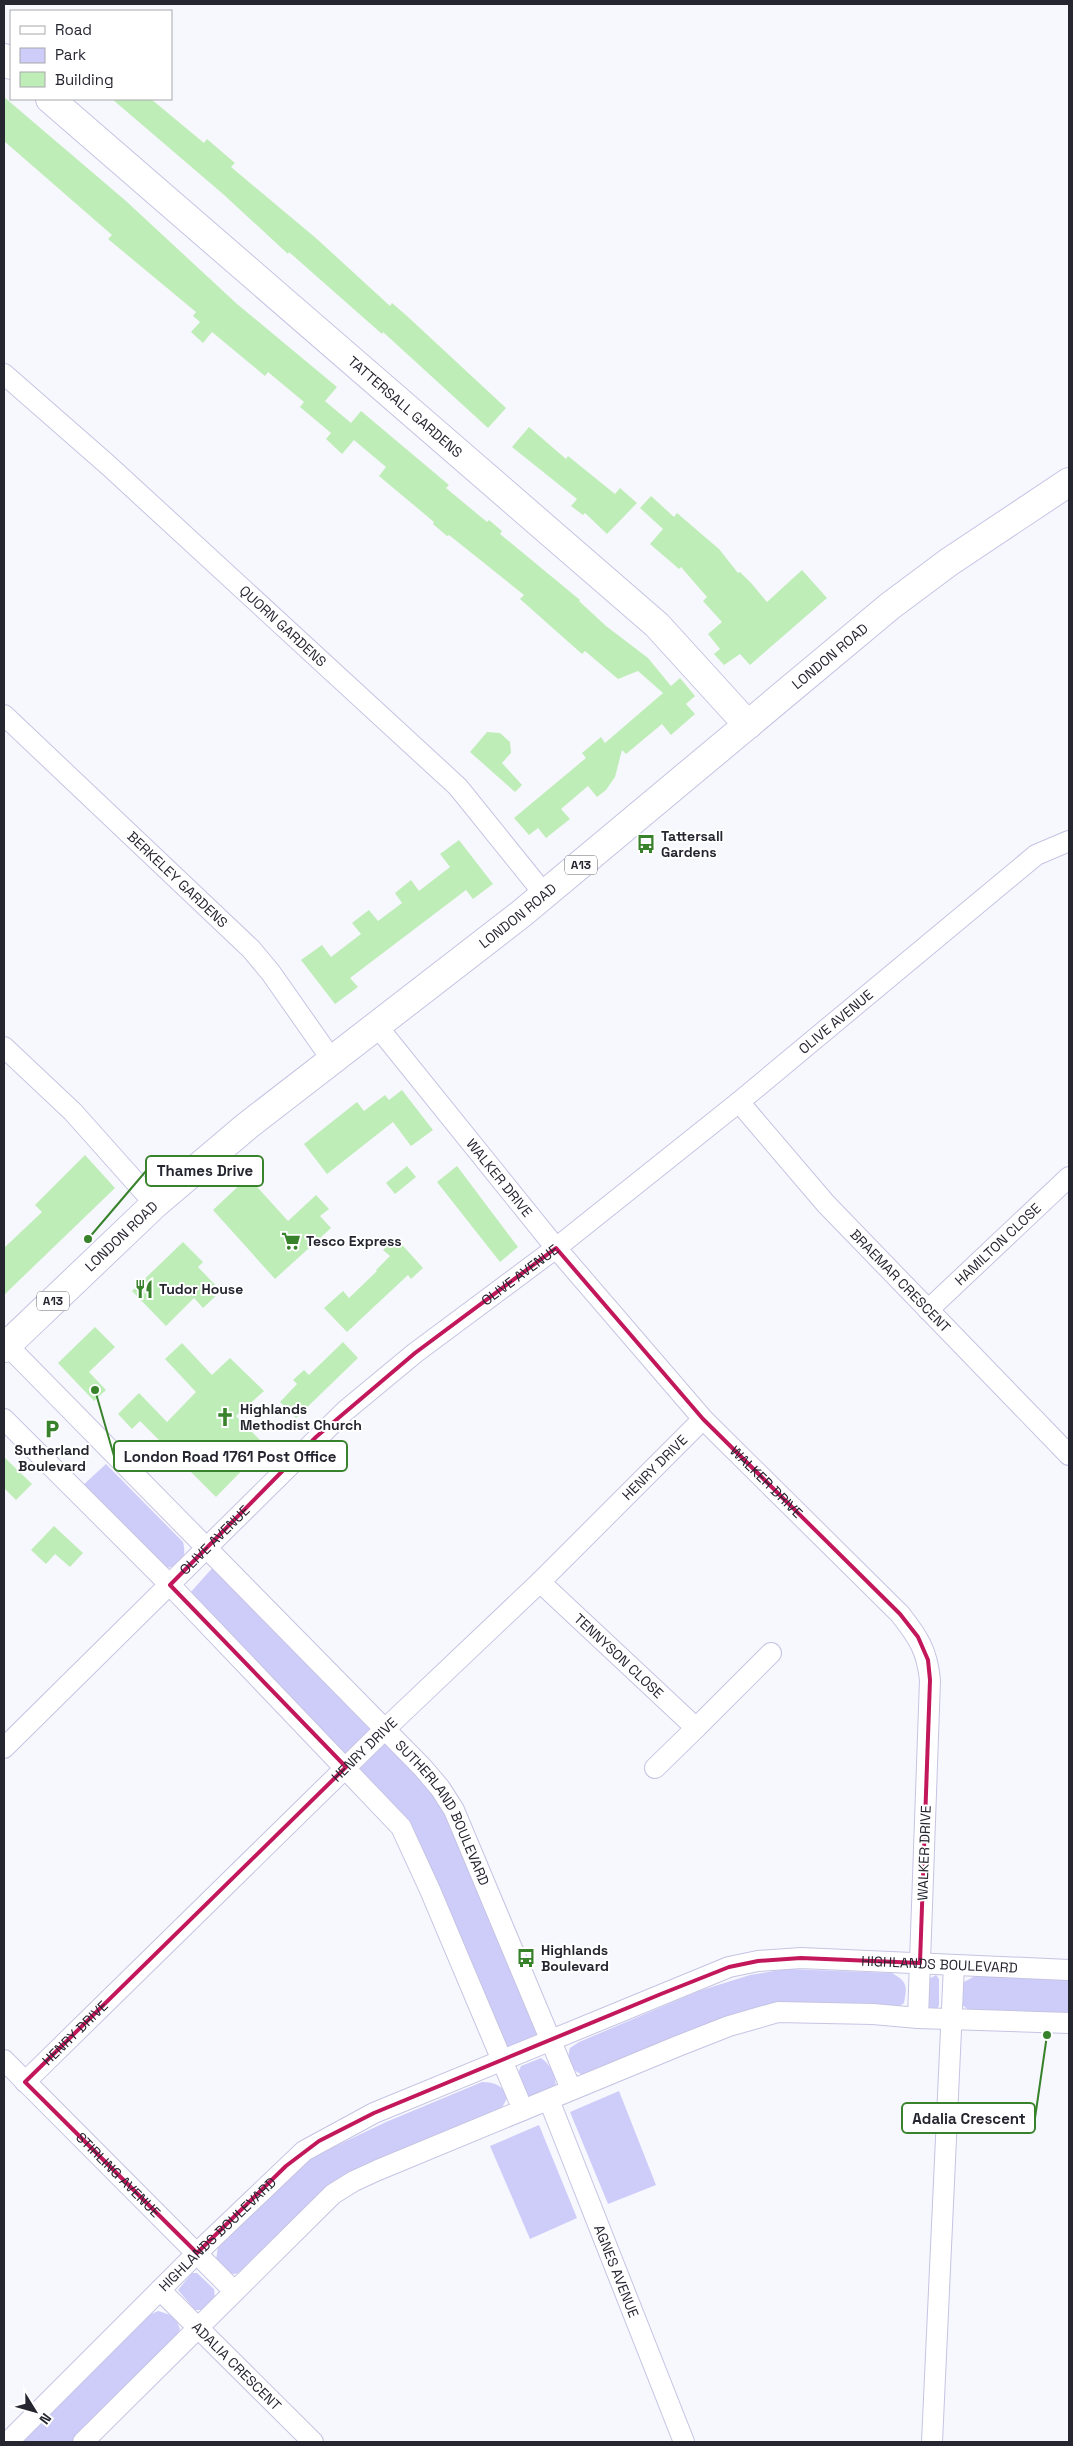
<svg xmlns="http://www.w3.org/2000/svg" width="1073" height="2446" viewBox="0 0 1073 2446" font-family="'Space Grotesk',sans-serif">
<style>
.green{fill:#cecdfa}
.building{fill:#bfedb8}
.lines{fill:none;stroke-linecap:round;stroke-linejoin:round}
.street-casing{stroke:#c5c4e3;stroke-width:22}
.secondary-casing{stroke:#c5c4e3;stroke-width:30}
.primary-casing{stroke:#c5c4e3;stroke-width:30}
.street{stroke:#fff;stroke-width:20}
.secondary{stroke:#fff;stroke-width:28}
.primary{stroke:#fff;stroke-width:28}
.marked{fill:none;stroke:#c2185b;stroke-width:4;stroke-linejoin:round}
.labels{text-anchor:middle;stroke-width:4;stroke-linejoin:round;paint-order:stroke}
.shield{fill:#fff;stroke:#67676f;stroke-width:1}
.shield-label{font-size:12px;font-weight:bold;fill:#262631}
.street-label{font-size:14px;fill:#262631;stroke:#fff}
.poi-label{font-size:14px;font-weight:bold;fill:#262631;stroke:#fff;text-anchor:start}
.leader{fill:none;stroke:#37822b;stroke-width:2}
.callout-dot{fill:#37822b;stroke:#fff;stroke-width:2}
.callout{fill:#fff;stroke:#37822b;stroke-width:2}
.callout-label{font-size:15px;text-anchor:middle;font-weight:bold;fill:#262631}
</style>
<rect width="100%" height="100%" fill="#f7f7fe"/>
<path class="green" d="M106 1464 183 1542C187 1557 182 1565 167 1568L81 1487Z
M216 1564 439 1789 549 2042 504 2061 412 1847 189 1594Z
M787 1969 892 1973C908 1982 907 1986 904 2003L894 2010 785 2005 590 2076C574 2074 565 2065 570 2048L579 2042 699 1991 750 1975Z
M936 1975 939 1979V2005L937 2010 931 2011 928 2007 929 1979Z
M975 1976 1069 1980V2017L970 2011 961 2004 960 1992 964 1982Z
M541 2058C551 2064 558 2080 555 2091L534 2100 528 2097 518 2073 521 2066Z
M482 2082C495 2082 503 2085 507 2098L499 2114 373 2168 243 2271 235 2274 225 2273 216 2260 218 2247 298 2168 319 2154 386 2122Z
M619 2091 656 2185 608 2204 570 2112Z
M539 2125 577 2218 530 2239 490 2146Z
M192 2273H197L214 2289 215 2298 203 2310H195L178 2290Z
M158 2311C170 2314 176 2317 180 2329L175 2341 72 2442H22L147 2316Z"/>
<path class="building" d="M4 97 126 201 237 304 337 387 325 401 351 423 361 411 449 485 446 488 487 522 489 520 502 531 500 534 580 600 579 601 606 626 648 658 671 686 680 678 695 696 686 704 695 714 671 735 662 724 626 754 622 750 615 777 606 790 597 797 588 786 561 809 570 819 546 838 538 828 529 835 514 818 586 758 582 753 601 737 605 743 663 693 638 671 618 679 585 651 582 654 520 599 524 595 449 535 447 536 433 524 434 522 379 476 386 467 354 440 342 454 326 439 331 433 300 407 304 402 268 372 265 376 212 332 203 343 191 332 200 322 193 316 196 312 108 239 112 235 4 141Z
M112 99H151L204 143 207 139 235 163 231 167 317 239 390 306 392 303 407 316 506 408 488 428 383 332 382 334 289 252 288 254 223 194Z
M529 427 566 459 568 456 615 494 620 488 637 503 607 534 585 513 583 515 571 506 577 499 512 447Z
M651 496 674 517 677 513 719 549 738 573 740 572 752 584 767 602 802 570 827 598 750 665 740 654 724 665 714 654 720 649 708 634 722 622 703 601 707 597 681 567 679 569 650 544 663 529 640 508Z
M487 732 500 733 510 742 511 753 502 763 522 785 515 792 470 752Z
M459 840 493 884 473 899 466 890 350 978 358 987 335 1004 301 960 322 945 331 957 361 934 352 923 369 910 378 921 402 903 395 893 411 880 419 891 450 867 440 854Z
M402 1090 433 1130 411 1146 393 1122 327 1174 304 1144 357 1102 364 1111 385 1095 389 1100Z
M85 1155 115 1188 4 1295V1248L42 1212 35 1205Z
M407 1166 416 1177 395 1194 386 1183Z
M457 1166 518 1247 500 1262 437 1182Z
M248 1177 288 1221 316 1195 329 1209 320 1216 331 1228 275 1279 213 1210Z
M396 1238 423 1268 411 1279 408 1275 347 1332 324 1308 343 1291 349 1298 377 1271 376 1270 390 1256 383 1250Z
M183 1242 203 1262 198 1267 221 1291 203 1308 194 1298 166 1326 132 1291Z
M95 1327 115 1347 89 1372 106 1390 94 1401 58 1363Z
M343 1342 358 1358 296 1418 280 1402 297 1384 293 1380 304 1370 309 1375Z
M182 1343 212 1375 230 1358 264 1391 236 1416 266 1446 216 1497 140 1421 132 1429 118 1414 139 1393 167 1422 196 1392 165 1359Z
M4 1457 32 1484 16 1500 4 1488Z
M54 1526 83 1553 70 1567 55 1554 46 1564 31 1550Z"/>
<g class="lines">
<g class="street-casing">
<g id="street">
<path id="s1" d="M4 374 108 465 458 787 545 895"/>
<path id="s2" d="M4 715 251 949 271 973 332 1060"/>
<path id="s3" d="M377 1026 556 1248 703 1419 900 1614C918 1637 927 1650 930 1680L918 2018"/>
<path d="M4 1047 73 1112 155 1204"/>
<path id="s4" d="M739 1102 826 1204 1069 1455"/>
<path id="s5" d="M928 1310 1069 1177"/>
<path id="s6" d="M7 1345 423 1768 440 1788 454 1810 571 2089"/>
<path d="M4 1419 170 1585 401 1827 430 1890 523 2110"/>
<path id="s7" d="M540 1582 696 1728 771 1653"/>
<path id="s8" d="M4 1748 345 1411 415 1353 556 1248 739 1102 1036 855 1069 841"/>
<path d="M655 1768 696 1728"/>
<path id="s9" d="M4 2060 234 2291"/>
<path id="s10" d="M25 2082 384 1730 540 1582 703 1419"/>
<path id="s11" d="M549 2100 684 2442"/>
<path id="s12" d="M160 2290 313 2442"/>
<path id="s13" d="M8 2442 197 2253 304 2151 374 2113 729 1967 758 1961 801 1958 1069 1970"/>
<path d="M83 2442 333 2194 354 2181 378 2170 678 2046 729 2026 778 2012 873 2014 918 2018 1069 2023"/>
<path d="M932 2442 954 1965"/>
</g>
</g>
<g class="secondary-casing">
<g id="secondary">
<path d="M4 58 11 65"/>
<path id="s14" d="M50 99 657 625 748 725"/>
</g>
</g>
<g class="primary-casing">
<g id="primary">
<path id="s15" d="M4 1348 155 1204 247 1126 521 914 890 606 949 562 1069 482"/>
</g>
</g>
<use href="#street" class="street"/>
<use href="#secondary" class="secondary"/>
<use href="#primary" class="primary"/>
</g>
<path class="marked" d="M556 1248 703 1419 900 1614 918 1637 928 1660 930 1680 920 1963 801 1958 758 1961 729 1967 661 1994 374 2113 319 2141 286 2166 197 2253 25 2082 346 1767 170 1585 316 1437 415 1353Z"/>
<defs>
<g id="bus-bare" transform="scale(1.5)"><path d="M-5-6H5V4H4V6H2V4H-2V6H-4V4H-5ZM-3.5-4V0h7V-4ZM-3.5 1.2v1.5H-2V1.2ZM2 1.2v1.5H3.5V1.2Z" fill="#37822b" stroke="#fff" stroke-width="2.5" paint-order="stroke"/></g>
<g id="supermarket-bare" transform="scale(1.5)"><path d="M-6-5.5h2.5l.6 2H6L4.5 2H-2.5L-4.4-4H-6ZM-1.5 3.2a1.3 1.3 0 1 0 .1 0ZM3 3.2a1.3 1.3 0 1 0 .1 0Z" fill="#37822b" stroke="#fff" stroke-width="2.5" paint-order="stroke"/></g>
<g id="restaurant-bare" transform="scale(1.5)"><path d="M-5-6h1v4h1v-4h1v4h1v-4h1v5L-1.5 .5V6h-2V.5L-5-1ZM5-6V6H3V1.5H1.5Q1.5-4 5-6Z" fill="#37822b" stroke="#fff" stroke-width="2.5" paint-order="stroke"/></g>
<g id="church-bare" transform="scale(1.5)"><path d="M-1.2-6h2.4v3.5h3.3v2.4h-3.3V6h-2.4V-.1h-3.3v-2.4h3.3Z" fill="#37822b" stroke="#fff" stroke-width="2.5" paint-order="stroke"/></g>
<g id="parking-bare" transform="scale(1.5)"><path d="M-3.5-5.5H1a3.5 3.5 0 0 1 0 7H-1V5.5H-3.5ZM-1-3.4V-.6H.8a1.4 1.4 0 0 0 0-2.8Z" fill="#37822b" stroke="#fff" stroke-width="2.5" paint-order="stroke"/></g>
</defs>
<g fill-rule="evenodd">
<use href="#bus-bare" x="646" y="844"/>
<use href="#supermarket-bare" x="291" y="1241"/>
<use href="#restaurant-bare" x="144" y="1289"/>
<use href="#church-bare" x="225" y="1417"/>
<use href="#parking-bare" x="52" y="1429"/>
<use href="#bus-bare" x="526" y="1958"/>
</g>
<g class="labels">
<g class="shield">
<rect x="565" y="855.5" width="32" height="19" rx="4"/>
<rect x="37" y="1291.5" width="32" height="19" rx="4"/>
</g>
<g class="shield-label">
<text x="581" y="869">A13</text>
<text x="53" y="1305">A13</text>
</g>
<g class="street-label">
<text dy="5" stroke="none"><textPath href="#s14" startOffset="470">TATTERSALL GARDENS</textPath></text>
<text dy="5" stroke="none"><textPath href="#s1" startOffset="376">QUORN GARDENS</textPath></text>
<text dy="5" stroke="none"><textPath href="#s15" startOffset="1078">LONDON ROAD</textPath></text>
<text dy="5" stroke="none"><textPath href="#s2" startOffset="239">BERKELEY GARDENS</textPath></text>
<text dy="5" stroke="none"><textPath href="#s15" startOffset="672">LONDON ROAD</textPath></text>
<text dy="5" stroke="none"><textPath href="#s8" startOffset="1106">OLIVE AVENUE</textPath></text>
<text dy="5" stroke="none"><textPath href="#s3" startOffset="195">WALKER DRIVE</textPath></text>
<text dy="5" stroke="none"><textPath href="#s15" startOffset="162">LONDON ROAD</textPath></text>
<text dy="5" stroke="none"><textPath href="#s5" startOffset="96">HAMILTON CLOSE</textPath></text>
<text dy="5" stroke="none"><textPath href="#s8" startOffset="701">OLIVE AVENUE</textPath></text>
<text dy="5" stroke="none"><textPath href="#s4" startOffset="241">BRAEMAR CRESCENT</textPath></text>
<text dy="5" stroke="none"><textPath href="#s10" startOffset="880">HENRY DRIVE</textPath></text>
<text dy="5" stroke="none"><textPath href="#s3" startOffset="600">WALKER DRIVE</textPath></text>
<text dy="5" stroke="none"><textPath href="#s8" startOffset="296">OLIVE AVENUE</textPath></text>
<text dy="5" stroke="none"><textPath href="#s7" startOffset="108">TENNYSON CLOSE</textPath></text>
<text dy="5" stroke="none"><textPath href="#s10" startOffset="475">HENRY DRIVE</textPath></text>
<text dy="5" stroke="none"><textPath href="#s6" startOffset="642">SUTHERLAND BOULEVARD</textPath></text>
<text transform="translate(924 1853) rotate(-88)" y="5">WALKER DRIVE</text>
<text dy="5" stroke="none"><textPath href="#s13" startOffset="1090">HIGHLANDS BOULEVARD</textPath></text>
<text dy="5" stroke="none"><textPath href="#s10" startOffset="70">HENRY DRIVE</textPath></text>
<text dy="5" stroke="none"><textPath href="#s9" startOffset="162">STIRLING AVENUE</textPath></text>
<text dy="5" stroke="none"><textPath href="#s13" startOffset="295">HIGHLANDS BOULEVARD</textPath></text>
<text dy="5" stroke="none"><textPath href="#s11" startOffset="184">AGNES AVENUE</textPath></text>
<text dy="5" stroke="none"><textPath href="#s12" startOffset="108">ADALIA CRESCENT</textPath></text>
</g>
<g class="poi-label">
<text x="661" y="841">Tattersall<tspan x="661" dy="16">Gardens</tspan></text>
<text x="306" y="1246">Tesco Express</text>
<text x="159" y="1294">Tudor House</text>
<text x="240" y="1414">Highlands<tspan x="240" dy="16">Methodist Church</tspan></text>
<text x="52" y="1455" text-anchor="middle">Sutherland<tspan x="52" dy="16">Boulevard</tspan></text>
<text x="541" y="1955">Highlands<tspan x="541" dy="16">Boulevard</tspan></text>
</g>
</g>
<path class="leader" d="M88 1239L146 1171M95 1390L114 1456M1047 2035L1035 2118"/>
<g class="callout-dot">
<circle cx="88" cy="1239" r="5"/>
<circle cx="95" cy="1390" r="5"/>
<circle cx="1047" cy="2035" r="5"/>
</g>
<g class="callout">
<rect x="146" y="1156" width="117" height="30" rx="5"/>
<rect x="114" y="1441" width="233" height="30" rx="5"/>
<rect x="902" y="2103" width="133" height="30" rx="5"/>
</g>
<g class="callout-label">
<text x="205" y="1176">Thames Drive</text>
<text x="230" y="1462">London Road 1761 Post Office</text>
<text x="969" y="2124">Adalia Crescent</text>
</g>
<rect width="1073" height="2446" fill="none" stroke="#262631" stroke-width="10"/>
<rect x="10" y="10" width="162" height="90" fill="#ffffff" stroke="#a8a8ad"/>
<rect x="20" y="26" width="25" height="8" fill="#ffffff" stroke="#a8a8ad"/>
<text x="55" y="35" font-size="15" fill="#262631">Road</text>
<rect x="20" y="48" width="25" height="15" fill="#cecdfa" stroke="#a8a8ad"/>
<text x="55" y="60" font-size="15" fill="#262631">Park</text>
<rect x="20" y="72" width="25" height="15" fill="#bfedb8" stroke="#a8a8ad"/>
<text x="55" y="85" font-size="15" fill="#262631">Building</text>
<g transform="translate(35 2411) rotate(127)" stroke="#ffffff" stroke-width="4" paint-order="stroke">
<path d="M0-4L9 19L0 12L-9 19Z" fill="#262631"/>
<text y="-8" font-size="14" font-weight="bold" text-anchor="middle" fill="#262631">N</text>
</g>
</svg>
